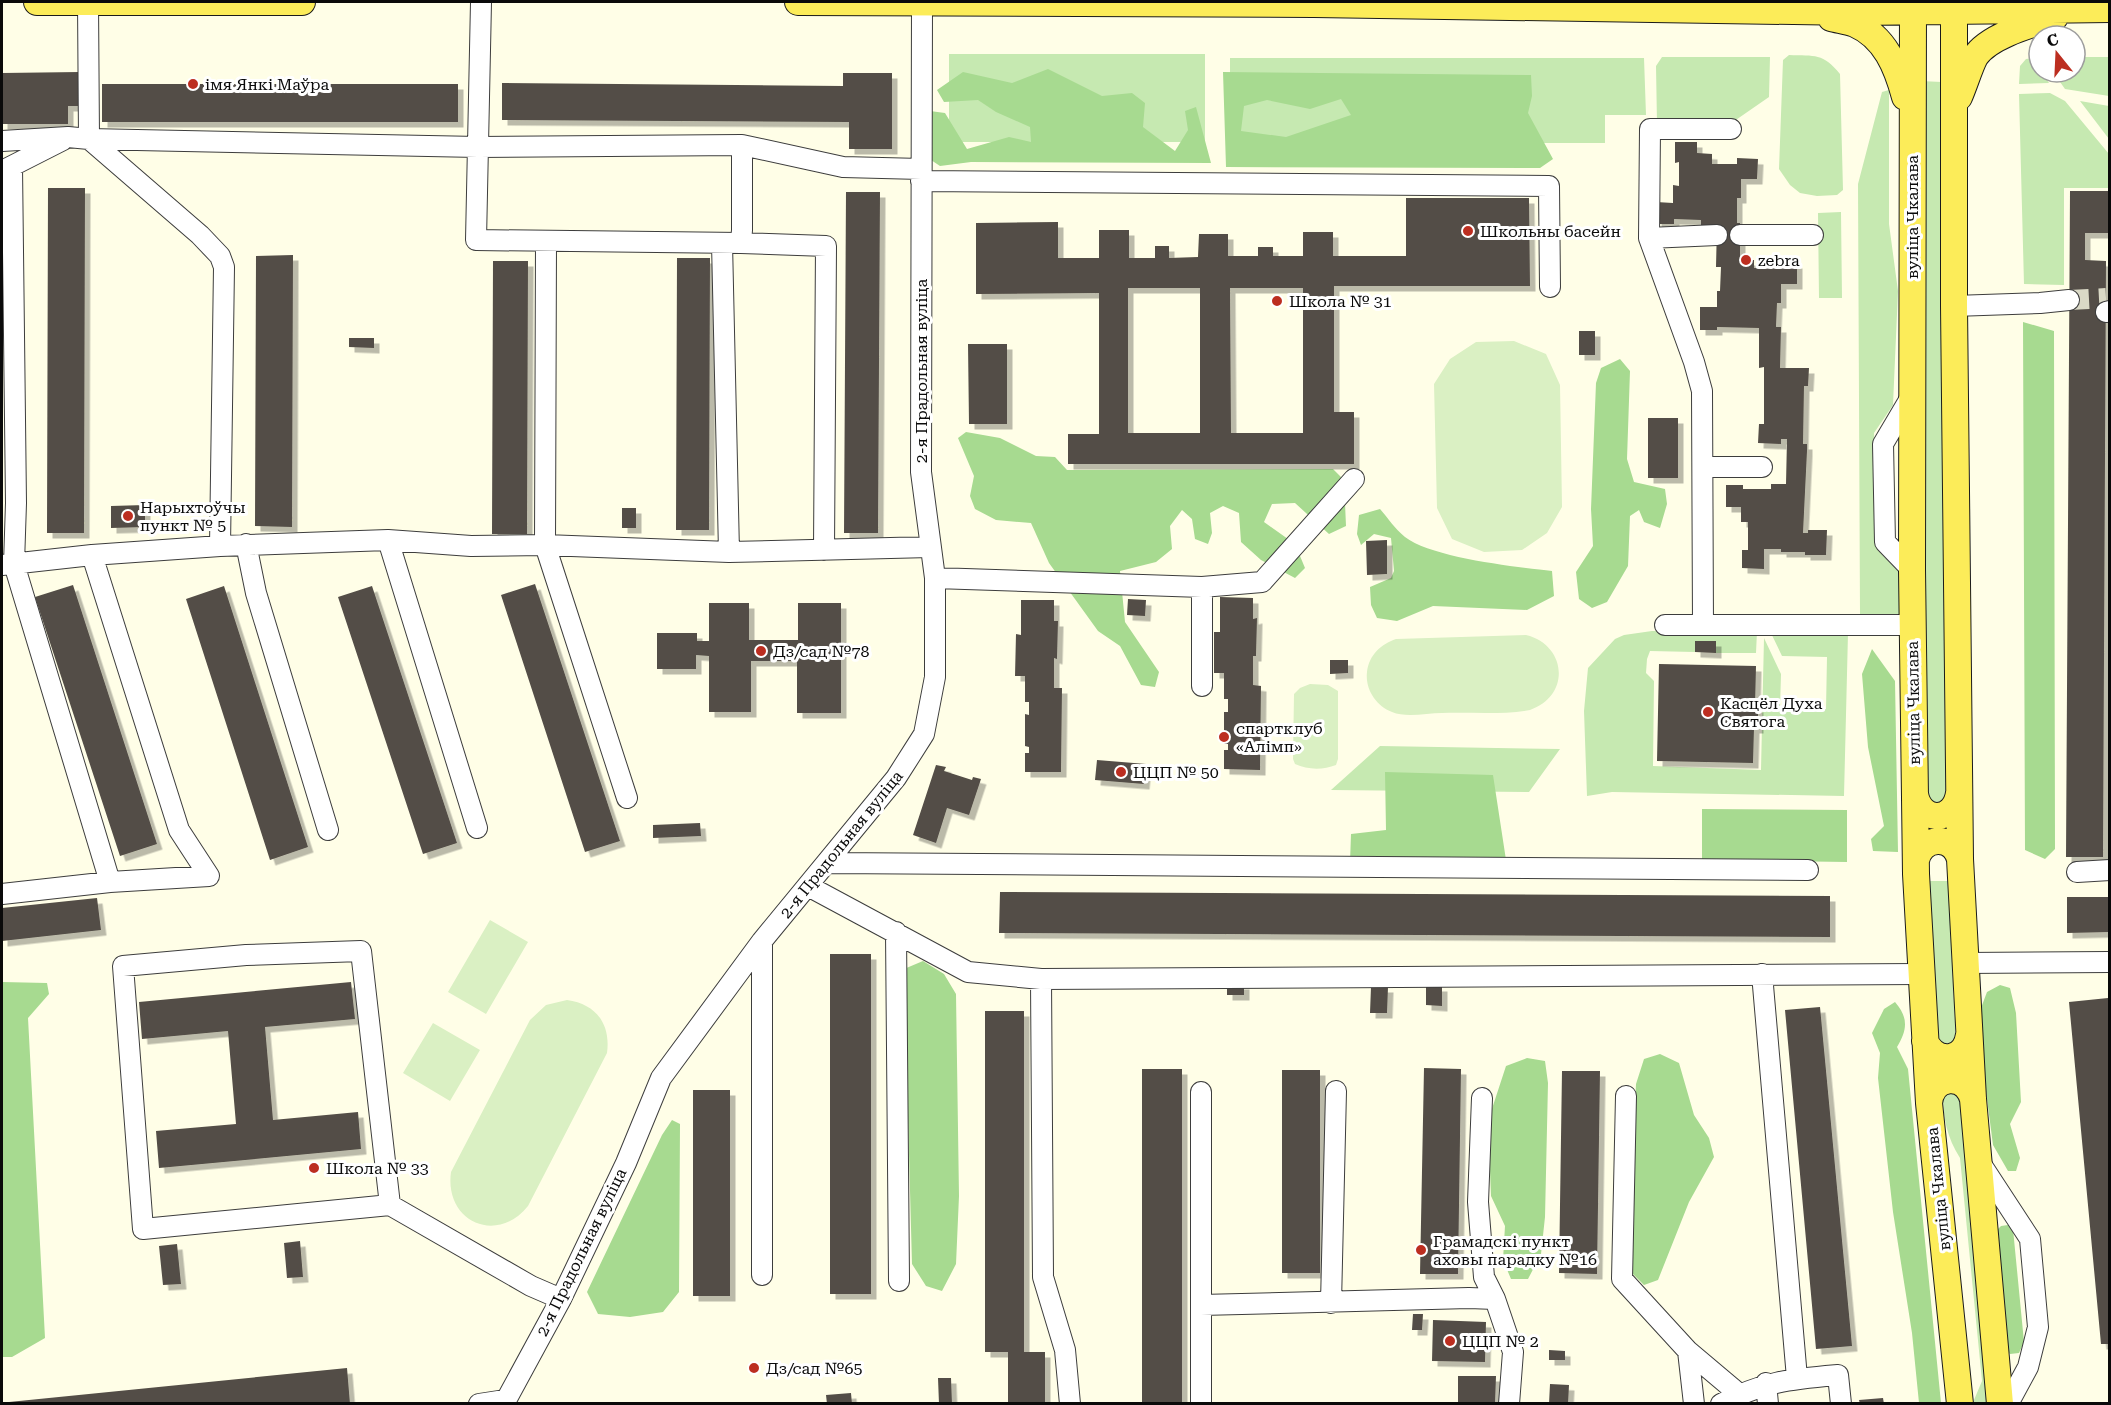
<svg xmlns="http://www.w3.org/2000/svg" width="2111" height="1405" viewBox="0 0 2111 1405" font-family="'Roboto Serif',serif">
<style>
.green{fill:#c6e9b1}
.forest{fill:#a7da90;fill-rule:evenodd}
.pitch{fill:#daf0c3}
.building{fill:#534d46;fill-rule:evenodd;filter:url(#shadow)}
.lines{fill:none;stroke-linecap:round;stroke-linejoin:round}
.minor-tunnel{stroke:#dad9c6;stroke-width:20;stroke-dasharray:20 10;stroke-linecap:butt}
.minor-casing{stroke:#3d3d3d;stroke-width:22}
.major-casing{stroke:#1b1b1b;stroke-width:28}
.minor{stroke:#fff;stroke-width:20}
.major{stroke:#fcec59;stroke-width:26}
.poi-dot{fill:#bc2e20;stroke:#fff;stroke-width:2}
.labels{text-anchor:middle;stroke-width:6;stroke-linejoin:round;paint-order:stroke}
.poi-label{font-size:16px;fill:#0a0a0a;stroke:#fff;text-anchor:start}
.street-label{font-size:16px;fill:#0a0a0a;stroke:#fff}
</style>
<defs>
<filter id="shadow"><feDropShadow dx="5.5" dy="5.5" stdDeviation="0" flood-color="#0004"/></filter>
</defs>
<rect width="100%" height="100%" fill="#fffee7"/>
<path class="green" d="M949 54H1205V142H949Z
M1789 55C1815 56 1823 53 1840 74L1843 190 1837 195 1817 196 1800 193 1790 185 1779 169 1783 60Z
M1662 57H1770L1769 97 1730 124H1657L1656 66Z
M2075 57H2109V96L2065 89 2053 72H2075Z
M1230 58H1644L1646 115H1605V143H1230Z
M2034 58 2039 67V72H2042L2049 83 2019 84 2020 66 2026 59Z
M1920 81 1942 82 1947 794 1943 804 1937 807 1922 797Z
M1889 90V224L1898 291 1893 405 1874 433 1876 545 1899 570 1900 615H1860L1858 184 1882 92Z
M2050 93 2065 101 2109 154V188H2064V285L2024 284 2019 94Z
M2080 101 2109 106V139Z
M1841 212 1842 298H1819L1818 213Z
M1652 631H1757L1756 653H1716V641H1695V652L1650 651 1647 659 1646 673 1654 681 1653 766 1761 770 1764 638 1781 674 1780 708 1826 709 1827 657 1782 656 1770 631 1848 633 1844 796 1612 792 1587 796 1584 711 1588 668 1615 639 1624 635Z
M1380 746 1560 749 1529 792 1331 790Z
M1926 881H1948L1956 1042 1951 1049 1935 1045Z
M1950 1089 1962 1099 1990 1403H1974V1400L1982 1381 1960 1158C1947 1137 1943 1119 1943 1094Z"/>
<path class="forest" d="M1048 69 1102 96 1132 93 1145 103 1143 127 1175 151 1188 130 1185 111 1196 107 1211 163 971 162 940 166 928 158 930 111 945 113 967 149 1009 137 1031 142 1030 127 996 112 978 100 944 102 937 90 963 72 1012 83Z
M1223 72 1531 75 1532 96 1528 113 1553 159 1540 168 1226 167ZM1341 99 1351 115 1286 137 1241 131 1244 106 1267 100 1310 109Z
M2023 322 2054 331 2055 849 2045 859 2025 850Z
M1620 359 1630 371 1627 459 1634 482 1665 489 1667 504 1660 528 1644 522 1639 510 1630 516 1628 566 1607 602 1592 608 1579 599 1576 572 1593 546 1591 509 1596 383 1601 368Z
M966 432 1000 438 1036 456 1055 457 1067 470 1333 469 1344 480 1346 526 1329 534 1295 503 1272 504 1264 522 1295 544 1305 568 1295 578 1261 560 1241 542 1239 513 1223 506 1210 513 1212 533 1208 544 1195 539 1192 519 1182 510 1170 526 1172 549 1156 562 1120 571 1125 622 1159 672 1155 687 1141 685 1120 646 1098 631 1049 563 1031 523 996 520 975 509 970 496 974 476 958 438Z
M1380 509C1388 518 1395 529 1405 537 1432 558 1517 567 1552 571L1554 596 1527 610 1433 606 1397 621 1377 618 1371 605 1370 587 1391 578 1394 571 1391 538 1374 534 1361 545 1357 534 1359 515Z
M1872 649 1895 681 1898 852 1873 851 1871 839 1884 826 1868 747 1862 674Z
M1385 772 1493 775 1506 860 1350 863 1351 834 1386 830Z
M1702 809 1847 810V862L1702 860Z
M923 961 944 974 956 994 959 1196 956 1264 942 1291 926 1286 912 1264 904 969Z
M2 982 47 983 49 994 28 1018 45 1338 12 1357H2Z
M2000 985 2010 988 2016 1013 2021 1102 2010 1124 2020 1158 2016 1171H2008L1993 1145 1981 1053V1008L1987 992Z
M1895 1002C1909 1018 1907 1030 1897 1047L1908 1069 1941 1403H1919L1912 1333 1893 1212 1878 1078 1880 1053 1872 1033 1884 1009Z
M1660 1054 1679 1063 1694 1115 1709 1138 1714 1157 1689 1202 1658 1280 1644 1285 1630 1271V1223L1636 1084 1644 1059Z
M1527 1058 1545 1061 1548 1083 1545 1217 1541 1254 1528 1279H1511L1503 1260 1505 1226 1491 1196 1488 1121 1506 1066Z
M672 1120 680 1124 679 1292 663 1312 630 1317 598 1314 587 1292 662 1135Z
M2008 1225 2013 1229 2024 1342 2019 1353 2010 1354 2005 1347 1996 1231 2001 1226Z"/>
<path class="pitch" d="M1514 341 1546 354 1560 385 1562 507 1547 533 1522 550 1484 552 1452 539 1437 508 1434 384 1450 359 1476 342Z
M1526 635C1567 645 1571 696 1530 710 1502 715 1471 712 1442 713 1427 713 1406 718 1392 712 1376 706 1365 689 1367 672 1369 655 1381 644 1396 639Z
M1310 684 1328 685 1338 691V759L1336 765C1323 770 1308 770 1295 764L1293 759 1294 694 1300 688Z
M490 920 528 942 486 1014 448 992Z
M567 1000C596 1004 611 1024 607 1053L528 1206C497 1245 444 1222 451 1172L530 1020 546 1005Z
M433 1023 480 1050 450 1101 403 1073Z"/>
<path class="building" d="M80 72V106H68V124H2V73Z
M843 73H892V149H849V122L502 120V83L843 86Z
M102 84H458V122H102Z
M1675 142H1697V153L1712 154V164H1737V158L1758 159 1757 179H1741V198H1737V223H1740V260H1754V268H1780V263H1797V284H1781V303H1777L1776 327H1781L1780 368H1809L1808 386H1804L1803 444H1807V451L1803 533H1808V530H1827L1826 555H1805V552H1781V549H1764V569L1742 568V550H1748V522H1741V507H1726V485H1743V489H1771V484H1786L1787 439H1781V444L1758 443 1759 424H1764V367L1759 368V328L1717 327V330H1700V307H1717V291H1720L1721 267H1716L1717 225H1701V220L1674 219V224H1656V202L1673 203V185L1679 186V162L1675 163Z
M48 188H85L84 533H47Z
M2070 191H2110V233H2085V260L2106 261 2103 857H2066Z
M846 192H880L878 533H844Z
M1406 198H1529L1530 286H1334V412H1354V464H1068V434H1099V293L976 294V223L1058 222V258H1099V230H1129V258H1155V246H1169V258L1198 257 1199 234H1228V256H1258V247H1273V256H1303V232H1333V256H1406ZM1128 288H1200V433H1128ZM1230 288H1303V433H1231Z
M293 255 292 527 255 526 256 256Z
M677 258H710L709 530H676Z
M493 261H528L527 534H492Z
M1579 331H1595V355H1579Z
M349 338H374V348L349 347Z
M968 344H1007V424H969Z
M1648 418H1678V478H1648Z
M145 505V527L111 528V506Z
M622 508H636V528H622Z
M1387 540V574L1367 575 1366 541Z
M535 584 620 841 585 852 501 595Z
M73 585 157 844 120 856 35 597Z
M224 586 308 847 270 860 186 599Z
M372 586 457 843 423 854 338 597Z
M1220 597 1253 598V619L1257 618 1256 656H1253V685L1261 686 1260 770 1224 769V750H1228V744H1224V712H1228V699H1224V673H1214V632H1220Z
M1128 599 1146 600 1145 616 1127 615Z
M1021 600H1054V621H1058L1057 659 1054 658V688H1062L1061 772H1025V753H1029V747L1025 746V714L1029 715V702H1025V676H1015L1016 634 1021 635Z
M709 603H749V640H798V603H841V713H797V661H751V712H709V656L696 655V669H657V633H697V641H709Z
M1695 641H1716V653L1695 652Z
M1330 660H1348V673L1330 674Z
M1659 664 1756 666 1755 707H1758V728H1754L1753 763 1657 761Z
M1097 760 1146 764 1144 784 1095 780Z
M936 765 946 767 944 771 972 780 973 777 981 779 969 815 947 808 936 843 913 835Z
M700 823 701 836 653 838V825Z
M1000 892 1830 896V937L999 933Z
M2067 897H2110V932L2067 933Z
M97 898 101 930 2 941V908Z
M830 954H871V1294H830Z
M351 982 355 1019 265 1027 273 1120 358 1112 361 1149 159 1168 156 1131 236 1124 228 1031 142 1039 139 1002Z
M1227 984H1244V995H1227Z
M1426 986H1442V1006L1426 1005Z
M1371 987H1388L1387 1013H1370Z
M2108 998 2110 1344H2101L2069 1002Z
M1820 1007 1852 1346 1816 1349 1785 1010Z
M985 1011H1024V1352H1045V1404H1008V1352H985Z
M1424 1068 1461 1069 1458 1274H1420Z
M1142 1069H1182V1404H1142Z
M1282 1070H1320V1273H1282Z
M1562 1071H1600L1597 1274 1559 1273Z
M693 1090H730V1296H693Z
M300 1241 303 1277 287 1278 284 1243Z
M177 1244 181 1284 163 1285 159 1246Z
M1413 1314H1423L1422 1330H1412Z
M1433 1320 1486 1322 1485 1362 1432 1361Z
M1549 1350 1565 1351V1360H1549Z
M347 1368 350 1404H9V1402Z
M1458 1376H1496L1495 1404H1458Z
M938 1378H951L952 1404H939Z
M1550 1384 1569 1385 1568 1404H1549Z
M851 1393 852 1404H827L826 1395Z
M1883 1398 1884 1404H1860L1859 1400Z"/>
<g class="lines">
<path class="minor-tunnel" d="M2069 300 2106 298"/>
<g class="minor-casing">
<path id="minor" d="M88 2 89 139 478 147 742 145 843 167 921 169
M481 2 476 240 741 243 826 246 824 550
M1731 129H1650L1649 238 1694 362 1702 391 1703 625H1912
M2 141 68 137 89 139 200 235 220 256 224 267 220 546
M12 167 16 503 14 564 110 882
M2 171 63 140
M921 181 1549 186 1550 287
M1740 235H1813
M1649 238 1717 235
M546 242 545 545 627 798
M722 243 729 552
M741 243 742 230V145
M1954 306 2040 303 2069 300
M2106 312 2110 311
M1703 467H1762
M388 540 477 828
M246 544 256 593 328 830
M2 565 92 555 220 546 388 540 471 546 545 545 729 552 930 547
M1912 570 1885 542 1883 444 1912 395
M935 578 1202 587V686
M1202 587 1262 582 1354 479
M1665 625H1703
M828 863 1808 870
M2077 872 2110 870
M808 886 968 972 1041 979 1921 974
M2 894 110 882 209 876 179 830 92 555
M896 932 899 1281
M361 951 390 1205 143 1229 123 966 246 955Z
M1965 963 2110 962
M1762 974 1797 1378
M1041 979 1043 1277 1065 1350 1070 1404
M1626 1096 1622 1279 1688 1351 1739 1394
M1482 1098 1478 1202 1484 1277 1495 1299
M1979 1161 2030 1239 2038 1327 2028 1367 2008 1404
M390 1205 531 1286 561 1299
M762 1275V941
M1331 1303 1336 1091
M1201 1305 1469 1298 1495 1299 1513 1352 1509 1404
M1688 1351 1694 1404
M1766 1383 1768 1404
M479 1404 505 1400
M504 1404 561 1299 626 1163 661 1078 762 941 896 778 924 734 935 677V578L921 472 922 2
M1201 1404V1092
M1721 1404C1764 1381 1792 1379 1838 1375L1841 1404"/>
</g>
<g class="major-casing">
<path id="major" d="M37 2H302
M798 2 1314 4 1855 12 2110 9
M1913 2 1912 570 1916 874 1929 1103 1960 1404
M1954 2V306L1960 859 1973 1099 2000 1404
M1831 18C1838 20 1848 21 1855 24 1885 37 1897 67 1905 97
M1959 97C1964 86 1970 66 1975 57 1988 36 2032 24 2055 17
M1915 794C1920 824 1955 823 1959 793
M1916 860C1922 836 1953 834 1960 859
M1925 1041C1936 1065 1965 1062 1969 1035
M1929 1103C1932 1075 1965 1072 1973 1099"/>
</g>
<use href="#minor" class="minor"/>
<use href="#major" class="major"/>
</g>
<g class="poi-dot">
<circle cx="193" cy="84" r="6"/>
<circle cx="1468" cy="231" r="6"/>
<circle cx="1746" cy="260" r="6"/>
<circle cx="1277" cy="301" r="6"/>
<circle cx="128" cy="516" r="6"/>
<circle cx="761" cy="651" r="6"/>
<circle cx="1708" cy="712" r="6"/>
<circle cx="1224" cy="737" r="6"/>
<circle cx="1121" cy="772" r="6"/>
<circle cx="314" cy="1168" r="6"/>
<circle cx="1421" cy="1250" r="6"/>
<circle cx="1450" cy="1341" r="6"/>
<circle cx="754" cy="1368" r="6"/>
</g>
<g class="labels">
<g class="poi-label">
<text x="205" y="90">імя Янкі Маўра</text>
<text x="1480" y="237">Школьны басейн</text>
<text x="1758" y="266">zebra</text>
<text x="1289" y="307">Школа № 31</text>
<text x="140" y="513">Нарыхтоўчы<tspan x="140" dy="18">пункт № 5</tspan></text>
<text x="773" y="657">Дз/сад №78</text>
<text x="1720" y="709">Касцёл Духа<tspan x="1720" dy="18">Святога</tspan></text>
<text x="1236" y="734">спартклуб<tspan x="1236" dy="18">«Алімп»</tspan></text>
<text x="1133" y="778">ЦЦП № 50</text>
<text x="326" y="1174">Школа № 33</text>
<text x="1433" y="1247">Грамадскі пункт<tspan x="1433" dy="18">аховы парадку №16</tspan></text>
<text x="1462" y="1347">ЦЦП № 2</text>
<text x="766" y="1374">Дз/сад №65</text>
</g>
<g class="street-label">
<text transform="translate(1912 217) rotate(-90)" y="6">вуліца Чкалава</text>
<text transform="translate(921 371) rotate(-90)" y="6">2-я Прадольная вуліца</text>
<text transform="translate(1913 703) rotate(-91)" y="6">вуліца Чкалава</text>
<text transform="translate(841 844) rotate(-51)" y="6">2-я Прадольная вуліца</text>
<text transform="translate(1938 1189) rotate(-96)" y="6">вуліца Чкалава</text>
<text transform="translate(581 1252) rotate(-64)" y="6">2-я Прадольная вуліца</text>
</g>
</g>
<rect width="2111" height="1405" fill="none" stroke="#0a0a0a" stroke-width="6"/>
<g transform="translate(2057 54) rotate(342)"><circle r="28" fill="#ffffff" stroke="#9d9d9d" stroke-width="1.5"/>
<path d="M0-4.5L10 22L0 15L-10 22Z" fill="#bc2e20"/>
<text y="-9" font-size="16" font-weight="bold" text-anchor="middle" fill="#0a0a0a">С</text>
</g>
</svg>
